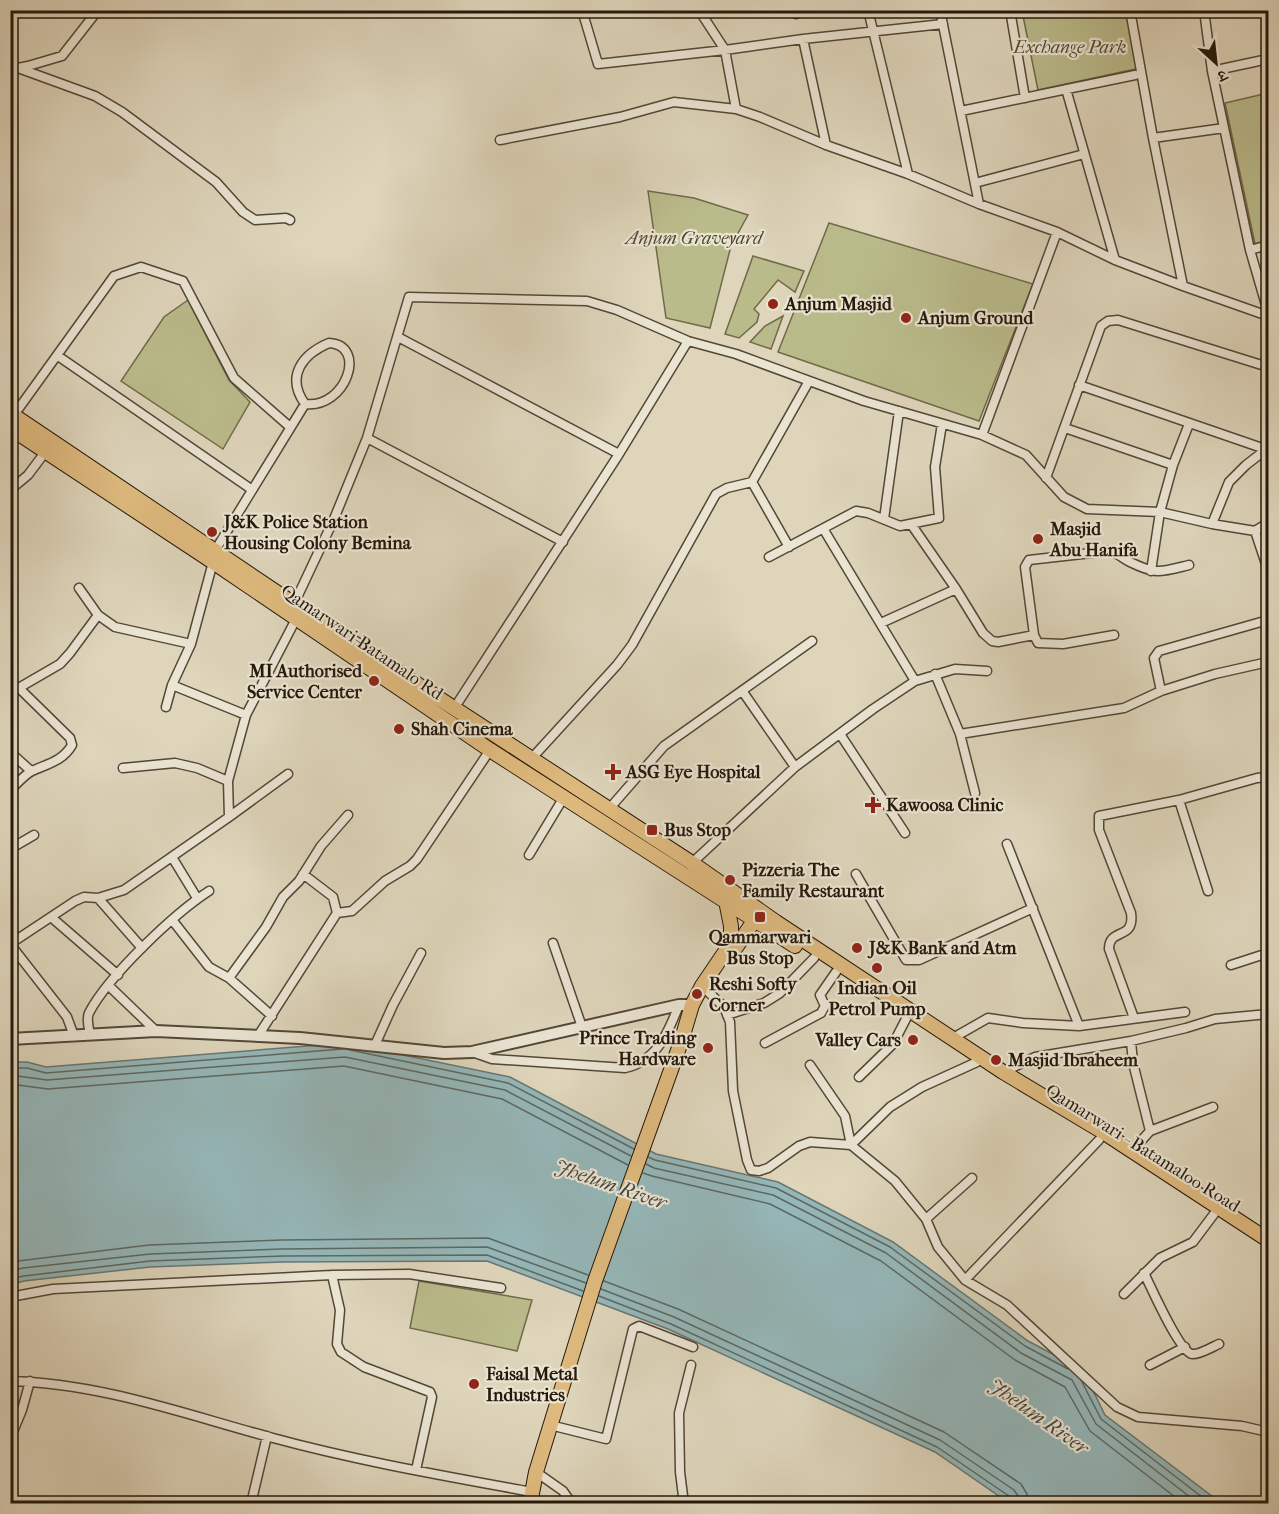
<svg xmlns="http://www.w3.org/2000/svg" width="1279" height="1514" viewBox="0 0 1279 1514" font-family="'IM FELL French Canon','Noto Serif Devanagari',serif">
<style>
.green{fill:#babb8b;stroke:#706a4a;stroke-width:1.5}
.water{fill:#95b7b9;stroke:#687773;stroke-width:1.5}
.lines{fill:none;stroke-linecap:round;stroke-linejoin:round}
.shore{stroke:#5d6862;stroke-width:1.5}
.minor-casing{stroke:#534736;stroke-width:11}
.tertiary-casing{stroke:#534736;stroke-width:14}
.primary-casing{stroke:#25180a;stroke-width:16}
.minor{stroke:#eae4d3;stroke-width:8}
.tertiary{stroke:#eae4d3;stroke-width:10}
.primary{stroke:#dfba7e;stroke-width:14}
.poi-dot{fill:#8f2418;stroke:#eae4d3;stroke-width:2}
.labels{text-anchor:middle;stroke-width:4.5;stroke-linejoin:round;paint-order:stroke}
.park-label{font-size:18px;font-style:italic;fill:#524931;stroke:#eae4d3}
.poi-label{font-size:18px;font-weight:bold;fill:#25180a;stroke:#eae4d3;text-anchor:start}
.street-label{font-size:18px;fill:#25180a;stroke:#eae4d3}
.water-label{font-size:20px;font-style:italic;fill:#47483f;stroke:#eae4d3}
</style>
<rect width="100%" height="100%" fill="#ded5bb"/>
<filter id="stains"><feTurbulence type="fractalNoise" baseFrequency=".00333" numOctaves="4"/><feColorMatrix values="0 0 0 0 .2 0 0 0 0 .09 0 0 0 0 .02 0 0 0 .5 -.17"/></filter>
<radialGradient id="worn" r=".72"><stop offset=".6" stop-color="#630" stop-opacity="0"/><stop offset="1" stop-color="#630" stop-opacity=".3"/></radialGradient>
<path class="green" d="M1022 11H1128L1140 68 1038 90Z
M1268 93V241L1255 244 1225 103Z
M648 191 694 198 748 215 731 246 710 328 666 318Z
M829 223 1033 284 979 421 778 352Z
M753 256 804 271 795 292 778 280 754 309 759 314 757 322 739 338 725 334Z
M188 300 229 380 250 402 223 449 121 381 164 317Z
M783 316 771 349 750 342 765 326Z
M419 1281 532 1300 517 1351 410 1328Z"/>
<path class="water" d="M345 1043 510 1077 656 1154 778 1182 893 1242 1028 1341 1083 1370 1105 1415 1221 1503H1009L935 1452 668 1329 487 1261 283 1262 150 1267 24 1281 11 1285V1062H27L46 1067Z"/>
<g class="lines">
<path class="shore" d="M350 1050 508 1083 634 1149
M10 1068H27L46 1073 342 1049
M10 1075 47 1080 345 1057 505 1090 631 1156
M10 1084 48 1089 344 1066 502 1099 628 1165
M648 1157 655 1160 776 1188 890 1247 1025 1346 1068 1369
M646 1164 654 1168 773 1195 886 1253 1021 1353 1072 1380 1096 1424 1199 1504
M643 1173 652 1176 770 1204 881 1261 1015 1360 1065 1387 1090 1431 1184 1504
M10 1262 149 1245 282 1240 488 1238 588 1275
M10 1271 23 1268 150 1254 282 1249 487 1247 586 1283
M10 1279 24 1276 150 1261 283 1256 487 1255 583 1291
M604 1281 678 1309 944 1432 1021 1484 1027 1494 1029 1504
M601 1289 674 1317 940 1440 1014 1490 1018 1496 1019 1504
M599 1296 671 1324 937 1447 1009 1496 1012 1504
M1082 1382 1101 1419 1211 1504"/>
<g class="minor-casing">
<path id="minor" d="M582 10 598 64 725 50 803 39 943 24
M699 10 725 50 736 109 760 117 826 145 908 174 979 204 1057 232 1115 260 1183 286 1268 316
M868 10 908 174
M940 10 979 204
M1010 10 1025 98
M1130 10 1153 138 1183 286
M1204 10 1212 71 1250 250 1268 312
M796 14 809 10
M803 39 826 145
M10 65 18 68 28 66 62 56 98 10
M18 68 95 96 122 112 216 182 243 212 255 220 286 218 290 220
M1212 71 1268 59
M1066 89 1115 260
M961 111 1135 75
M1153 138 1224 128
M500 140 620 117 674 102 736 109
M975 183 1084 154
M1250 250 1268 245
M398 337 619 454
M329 343C368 345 346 409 305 404 285 376 303 354 329 343Z
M58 356 251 489
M1079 385 1268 450
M14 415 114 276 141 267 183 281 234 378 290 427
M1065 428 1173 465
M982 435 1057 232
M367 438 563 542
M1046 478 1101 326 1108 321 1118 320 1268 367
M752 482 789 547
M10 490 28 475 46 451
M884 519 899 411
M911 524 956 589 983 633 992 641 998 642 1034 635 1038 643 1063 644 1114 635
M1212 524 1229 482 1246 465 1268 448
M824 530 915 681
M1255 531 1268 523
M216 549 305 404
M769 557 856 511 868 513 900 526 939 518 935 467 942 424
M1151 571 1160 512 1173 465 1189 424
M79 588 98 615 115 627 191 644
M294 604 334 519 367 438 409 297 587 301 617 310 688 341
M881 623 956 589
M1034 635 1025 567 1029 560 1109 551C1118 553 1122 558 1130 562 1156 575 1161 572 1189 565
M935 674 960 734 1124 708 1161 691 1215 674 1268 662
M172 685 246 715
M1161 691 1154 658 1159 651 1268 620
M743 692 795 767
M10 693 60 664 70 653 98 615
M166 707 172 685 191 644 213 562
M455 707 619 454 688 341 736 354 864 401 982 435 1026 455 1064 497 1087 509 1160 512 1212 524 1255 531 1268 570
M840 734 905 833
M960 734 975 793
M10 752 31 771
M532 758 617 665 632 645 716 494 727 488 752 482 809 381
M123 768 175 763 197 768 228 781
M10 790C17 784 24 775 32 771 47 764 63 761 72 745L70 738 19 688
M1179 800 1208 891
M609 809 664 746 812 641
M229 817 288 774
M1007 844 1079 1026
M10 849 34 835
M529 855 564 797
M172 857 197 898
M692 863 795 767 873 709 915 681 955 669 987 671
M303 874 333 897 337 913
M856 874 906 960H919L1033 908
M98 898 142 948
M51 917 118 975
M173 921 209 967 229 978 272 1016
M553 943 582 1027
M10 944 75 901 84 897 98 898 124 890 229 817 228 781 246 715 296 619
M10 944 67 1017 74 1036
M1231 965 1268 953
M229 978 266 927 283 897 299 881 321 846 348 815
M109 986 156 1031
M702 986 724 1007 730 1022 733 1091 747 1160 751 1170 759 1171 768 1168 799 1146 810 1142 851 1145 895 1181 926 1219 938 1247 965 1280 1007 1305 1117 1407 1138 1417 1242 1426 1268 1432
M727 1015 764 1003 780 993 814 958
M1134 1018 1109 949C1109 927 1135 941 1131 913L1099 830V816L1179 800 1257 778 1268 777
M90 1035C89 1028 86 1019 89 1013 108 976 175 913 209 891
M258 1036 337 913 352 911 385 881 410 866 417 859 490 750
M953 1038 988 1018 1023 1023 1079 1026 1185 1012
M1131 1041 1133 1063 1150 1131
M765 1043 821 1013 825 1006 820 995 836 972
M375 1045 393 1005 421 953
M472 1052 492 1059 625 1068C657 1061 668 1033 679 1005
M810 1065 845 1116 851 1145
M1003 1072 1035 1057 1131 1041 1186 1028 1215 1019 1268 1014
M859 1077 893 1044 907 1017
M851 1145 890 1107 922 1087 977 1062
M1132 1151 1150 1131 1213 1107
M926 1219 972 1178
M1144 1273C1151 1287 1179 1351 1192 1354 1199 1355 1212 1347 1219 1344
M332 1275 340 1310 337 1344 341 1352 364 1367 430 1392 432 1397 416 1470
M965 1280 1099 1140
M1124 1294 1160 1258 1193 1242 1214 1214
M10 1297 53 1289 332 1275 409 1274 501 1288
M1150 1365 1185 1347
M10 1381C100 1383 187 1415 273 1438 358 1461 445 1476 532 1492
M550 1425 606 1439 633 1329 639 1326 693 1347
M10 1439 22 1410 30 1381
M536 1472 563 1491 572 1504
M251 1504 267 1436
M684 1504 680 1472 679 1413 691 1365"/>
</g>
<g class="tertiary-casing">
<path id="tertiary" d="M10 1039 156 1031 300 1038 444 1053 472 1052 679 1005H692"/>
</g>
<g class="primary-casing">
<path id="primary" d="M10 413 294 604 692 863 776 922 1003 1072 1103 1132 1268 1240
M10 428 213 562 490 750 795 946
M730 956 758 915
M530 1504 536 1472 595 1281 681 1042 692 1005 702 986 725 952 731 940V926L726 901"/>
</g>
<use href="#minor" class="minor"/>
<use href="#tertiary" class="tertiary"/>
<use href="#primary" class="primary"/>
</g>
<g class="poi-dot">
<circle cx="773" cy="304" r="6"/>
<circle cx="906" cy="318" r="6"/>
<circle cx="212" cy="532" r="6"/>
<circle cx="1038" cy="539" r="6"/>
<circle cx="374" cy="681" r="6"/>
<circle cx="399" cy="729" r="6"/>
<path d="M610 763h6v6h6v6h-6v6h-6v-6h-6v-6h6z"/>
<path d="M870 796h6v6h6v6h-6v6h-6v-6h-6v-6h6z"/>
<rect x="646" y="824" width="12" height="12" rx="3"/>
<circle cx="730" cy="880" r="6"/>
<rect x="754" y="911" width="12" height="12" rx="3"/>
<circle cx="857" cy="948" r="6"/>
<circle cx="877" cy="968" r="6"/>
<circle cx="697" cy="994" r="6"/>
<circle cx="913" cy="1040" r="6"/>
<circle cx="708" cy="1048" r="6"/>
<circle cx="996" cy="1060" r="6"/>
<circle cx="474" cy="1384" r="6"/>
</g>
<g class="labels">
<g class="park-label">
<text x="1070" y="53">Exchange Park</text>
<text x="694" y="244">Anjum Graveyard</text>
</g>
<g class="poi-label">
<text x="785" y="310">Anjum Masjid</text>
<text x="918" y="324">Anjum Ground</text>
<text x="224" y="528">J&amp;K Police Station<tspan x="224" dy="21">Housing Colony Bemina</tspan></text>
<text x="1050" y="535">Masjid<tspan x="1050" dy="21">Abu Hanifa</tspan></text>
<text x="362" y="677" text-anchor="end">MI Authorised<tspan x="362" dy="21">Service Center</tspan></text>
<text x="411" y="735">Shah Cinema</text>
<text x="626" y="778">ASG Eye Hospital</text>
<text x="886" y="811">Kawoosa Clinic</text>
<text x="664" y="836">Bus Stop</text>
<text x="742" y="876">Pizzeria The<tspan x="742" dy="21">Family Restaurant</tspan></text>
<text x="760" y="943" text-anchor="middle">Qammarwari<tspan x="760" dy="21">Bus Stop</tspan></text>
<text x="869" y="954">J&amp;K Bank and Atm</text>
<text x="709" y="990">Reshi Softy<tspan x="709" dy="21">Corner</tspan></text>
<text x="877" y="994" text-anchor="middle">Indian Oil<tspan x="877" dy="21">Petrol Pump</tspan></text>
<text x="696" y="1044" text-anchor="end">Prince Trading<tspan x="696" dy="21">Hardware</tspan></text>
<text x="901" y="1046" text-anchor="end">Valley Cars</text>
<text x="1008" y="1066">Masjid Ibraheem</text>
<text x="486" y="1380">Faisal Metal<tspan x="486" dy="21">Industries</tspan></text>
</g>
<g class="street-label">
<text transform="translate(362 642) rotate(34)" y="6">Qamarwari-Batamalo Rd</text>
<text transform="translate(1143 1148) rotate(32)" y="6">Qamarwari - Batamaloo Road</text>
</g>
<g class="water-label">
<text transform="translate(611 1184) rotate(19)" y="7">Jhelum River</text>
<text transform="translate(1039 1416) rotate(35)" y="7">Jhelum River</text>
</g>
</g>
<rect width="1279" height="1514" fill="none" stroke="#ded5bb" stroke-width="36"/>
<rect x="12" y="12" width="1255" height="1490" fill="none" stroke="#25180a" stroke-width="3"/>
<rect x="18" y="18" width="1243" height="1478" fill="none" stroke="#25180a" stroke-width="1.5"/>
<g transform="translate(1216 63) rotate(153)" stroke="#eae4d3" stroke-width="4.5" paint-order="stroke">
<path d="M0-4.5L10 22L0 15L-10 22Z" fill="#25180a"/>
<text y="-9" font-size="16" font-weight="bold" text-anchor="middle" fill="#25180a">उ</text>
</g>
<rect width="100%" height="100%" filter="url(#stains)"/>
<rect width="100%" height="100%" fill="url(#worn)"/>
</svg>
